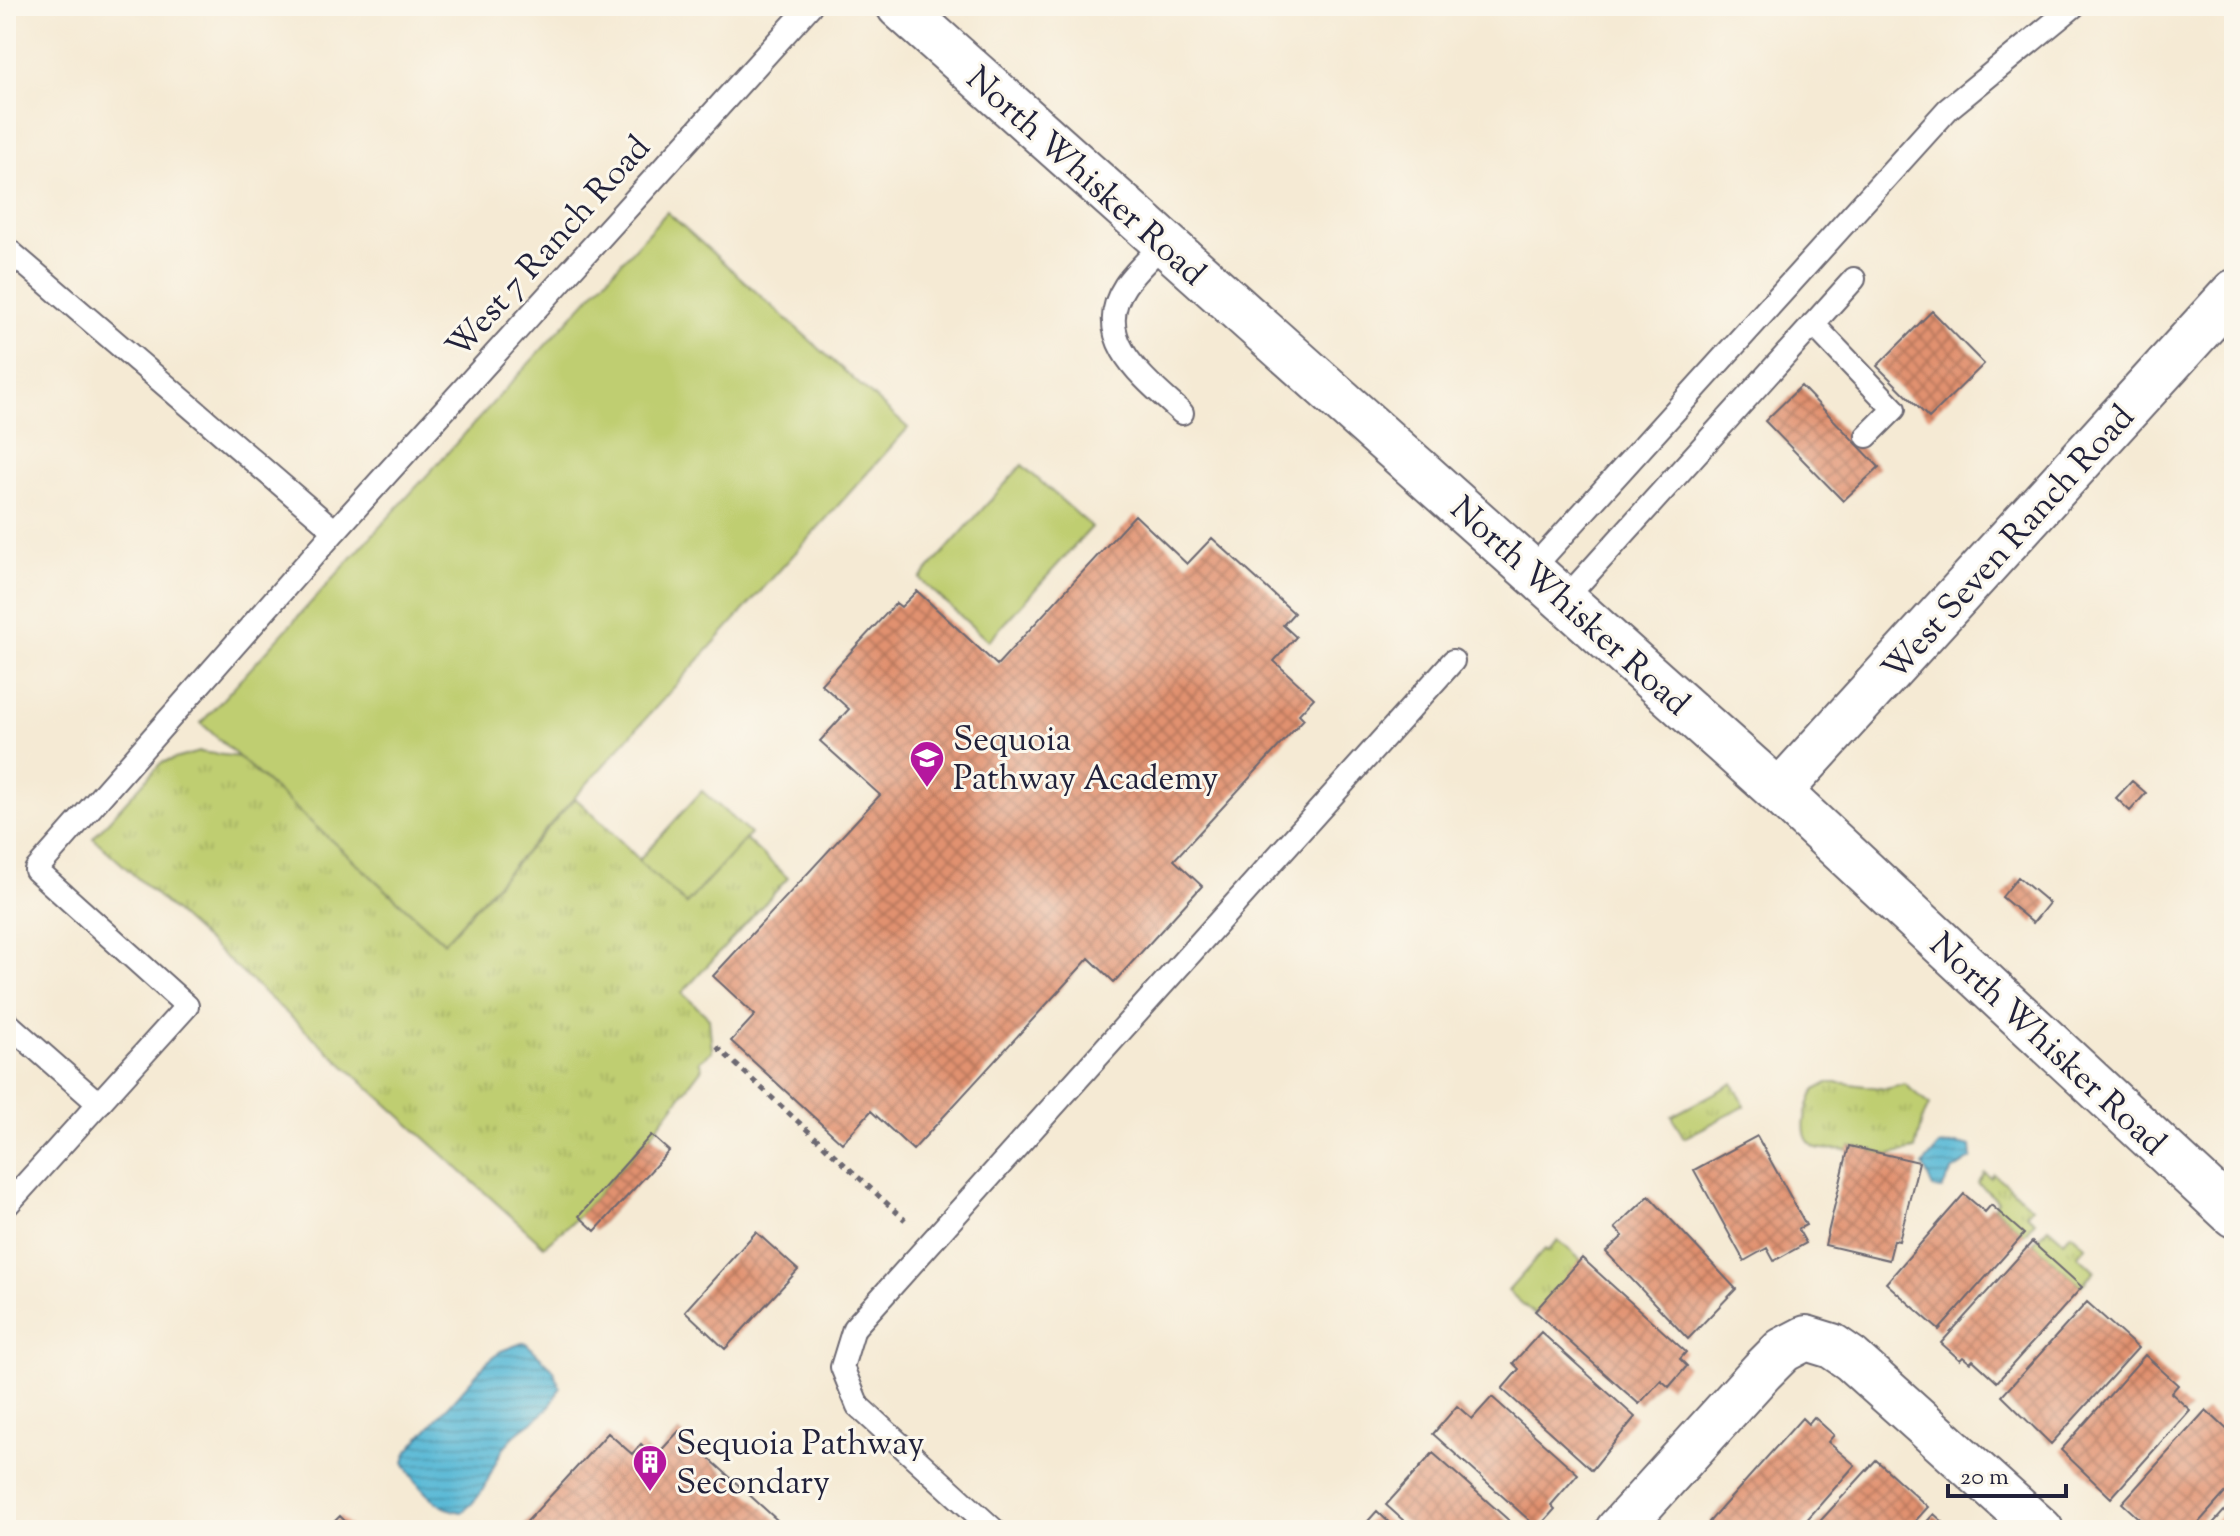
<svg xmlns="http://www.w3.org/2000/svg" width="2240" height="1536" viewBox="0 0 2240 1536" font-family="'Sorts Mill Goudy',serif">
<style>
.grass{fill:url(#grass-tufts);stroke:#707856;stroke-width:2}
.green{fill:#bfce71;stroke:#707856;stroke-width:2}
.water{fill:url(#water-rules);stroke:#3c6d88;stroke-width:2}
.building{fill:url(#building-cross-hatch)}
.lines{fill:none;stroke-linecap:round;stroke-linejoin:round}
.service-casing{stroke:#6c6871;stroke-width:26}
.minor-casing{stroke:#6c6871;stroke-width:48}
.path{stroke:#6c6871;stroke-width:5;stroke-dasharray:6 6;stroke-linecap:butt}
.service{stroke:#fff;stroke-width:22}
.minor{stroke:#fff;stroke-width:44}
.labels{text-anchor:middle;stroke-width:6;stroke-linejoin:round;paint-order:stroke}
.street-label{font-size:34px;fill:#22223b;stroke:#fbf7ec}
.poi-label{font-size:34px;fill:#22223b;stroke:#fbf7ec;text-anchor:start}
</style>
<defs>
<pattern id="grass-tufts" width="24" height="20" patternUnits="userSpaceOnUse" patternTransform="scale(2)"><rect width="24" height="20" fill="#bfce71"/><path d="M3 7l-1-3M5 7V3M7 7l1-3M15 17l-1-3M17 17v-4M19 17l1-3" fill="none" stroke="#a4b163"/></pattern>
<pattern id="water-rules" width="6" height="5" patternUnits="userSpaceOnUse" patternTransform="scale(2)"><rect width="6" height="5" fill="#57b8d5"/><path d="M0 2.5h6" fill="none" stroke="#4895ae"/></pattern>
<pattern id="building-cross-hatch" width="8" height="8" patternUnits="userSpaceOnUse" patternTransform="scale(2)"><rect width="8" height="8" fill="#e1916f"/><path d="M0 0l8 8M0 8l8-8" fill="none" stroke="#b6765c"/></pattern>
</defs>
<rect width="100%" height="100%" fill="#fbf7ec"/>
<filter id="ink" filterUnits="userSpaceOnUse"><feTurbulence type="fractalNoise" baseFrequency=".0125" numOctaves="2"/><feDisplacementMap in="SourceGraphic" scale="16" xChannelSelector="R" yChannelSelector="G"/><feConvolveMatrix kernelMatrix="1 2 1 2 8 2 1 2 1" color-interpolation-filters="sRGB"/></filter>
<filter id="wash" filterUnits="userSpaceOnUse"><feTurbulence type="fractalNoise" baseFrequency=".006" numOctaves="4" result="noise"/><feDisplacementMap in="SourceGraphic" scale="32" xChannelSelector="R" yChannelSelector="G"/><feGaussianBlur stdDeviation="1.8" result="paint"/><feColorMatrix in="noise" values="0 0 0 0 0 0 0 0 0 0 0 0 0 0 0 0 0 1.4 0 .05"/><feComposite in="paint" operator="in"/></filter>
<g filter="url(#wash)">
<rect width="100%" height="100%" fill="#f5ead4"/>
<path class="grass" d="M199 752 239 757 444 942 575 798C614 832 647 870 686 904L745 839 788 878 682 993 709 1018 712 1051 699 1061 702 1068 651 1135 579 1216 544 1246 93 838 161 763Z
M1733 1083 1745 1106 1684 1138 1672 1116Z
M1844 1083 1886 1089 1905 1084 1929 1105 1922 1120 1915 1150 1889 1155 1850 1146 1849 1150C1839 1148 1825 1151 1817 1148 1795 1139 1807 1104 1815 1090L1828 1083Z
M1985 1173 1991 1178 1994 1174 2032 1207 2026 1214 2035 1221 2024 1234 1994 1207 1998 1201 1978 1183Z
M2048 1227 2064 1241 2071 1233 2086 1246 2078 1255 2095 1271 2081 1286 2033 1243Z
M1558 1240 1581 1260 1535 1315 1508 1291 1545 1249 1548 1251Z"/>
<path class="green" d="M667 212 908 428 444 942 201 723Z
M1022 465 1092 527 988 641 920 579Z
M702 791 750 834 686 904 638 861Z"/>
<path class="water" d="M1957 1144 1971 1147 1972 1158 1952 1171 1942 1189 1933 1188 1923 1165 1939 1146Z
M525 1342 553 1369 560 1387C546 1424 525 1419 506 1445 488 1469 490 1492 462 1512 436 1510 415 1484 404 1462L408 1451 487 1362 501 1351Z"/>
<g id="blocks">
<path class="building" d="M1932 311 1984 364 1929 418 1877 366Z
M1801 386 1879 467 1843 501 1765 421Z
M1135 515 1187 564 1212 538 1294 613 1283 625 1296 637 1274 661 1314 698 1299 714 1304 719 1174 860 1202 886 1114 982 1089 958 913 1150 871 1111 842 1143 731 1041 755 1015 713 976 880 795 820 741 849 709 821 684 896 603 901 607 917 591 997 665Z
M2132 781 2146 793 2130 811 2116 798Z
M2018 877 2049 903 2033 923 2002 897Z
M651 1135 669 1151 595 1231 579 1216Z
M1757 1136 1806 1225 1798 1229 1806 1243 1774 1261 1767 1248 1744 1261 1694 1170Z
M1849 1146 1919 1162 1899 1241 1894 1240 1889 1260 1825 1245Z
M1964 1194 1985 1212 1991 1205 2024 1234 1939 1330 1886 1283Z
M1649 1196 1736 1289 1688 1339 1606 1252 1623 1236 1615 1228Z
M756 1232 798 1270 725 1349 685 1311Z
M2032 1242 2082 1287 1997 1382 1973 1360 1970 1363 1963 1357 1960 1360 1941 1343Z
M1582 1258 1686 1352 1680 1359 1687 1366 1669 1387 1661 1380 1639 1404 1535 1311Z
M2087 1302 2138 1348 2051 1444 2002 1396Z
M1541 1332 1635 1417 1592 1470 1502 1389 1519 1369 1513 1363Z
M2145 1355 2178 1385 2171 1393 2190 1410 2111 1498 2061 1450Z
M1492 1397 1578 1474 1551 1505 1555 1509 1538 1528 1433 1434 1457 1406 1472 1419Z
M2206 1410 2234 1436V1483L2192 1530H2145L2148 1527 2122 1503Z
M1814 1417 1834 1435 1828 1442 1855 1465 1798 1530H1718L1709 1522 1802 1418 1808 1424Z
M679 1431 788 1530 521 1528 608 1433 632 1454 641 1444 655 1457Z
M1433 1453 1514 1525 1519 1530H1414L1386 1505Z
M1876 1460 1928 1507 1907 1530H1812Z
M2234 1500V1530H2207Z
M1377 1511 1397 1530H1360Z
M1934 1514 1952 1530H1919Z
M340 1516 354 1530H326Z"/>
</g>
</g>
<g filter="url(#ink)">
<use href="#blocks" fill-opacity="0" stroke="#6c6871" stroke-width="2"/>
<g class="lines">
<g class="service-casing">
<path id="service" d="M1163 244C1151 257 1135 271 1125 286 1090 339 1145 379 1182 413
M6 248 335 531 36 870 187 1006 6 1206
M1813 324 1894 409 1867 436
M335 531 810 6
M1532 569 1948 109 2074 6
M1565 599 1854 279
M6 1022 99 1104
M994 1530 858 1406 842 1367 854 1328 1453 661"/>
</g>
<g class="minor-casing">
<path id="minor" d="M899 6 1779 792 2234 1215
M1779 792 2234 292
M1618 1530 1762 1371 1783 1350 1806 1338 1832 1346 1851 1359 2041 1530"/>
</g>
<path class="path" d="M717 1047 905 1220"/>
<use href="#service" class="service"/>
<use href="#minor" class="minor"/>
</g>
</g>
<defs>
<g id="school-pin" transform="scale(1.8)"><path d="M0 17L-7.5 6A9.5 9.5 0 1 1 7.5 6Z" fill="#b5179e" stroke="#fbf7ec"/><path d="M0-5L7-2L0 1L-7-2ZM-4 1L0 2.5L4 1V4Q0 6-4 4Z" fill="#fff"/></g>
<g id="building-pin" transform="scale(1.8)"><path d="M0 17L-7.5 6A9.5 9.5 0 1 1 7.5 6Z" fill="#b5179e" stroke="#fbf7ec"/><path d="M-4-6H4V6H1V3H-1V6H-4ZM-2.5-4.3h1.7v1.8h-1.7ZM.8-4.3h1.7v1.8H.8ZM-2.5-1h1.7V.8h-1.7ZM.8-1h1.7V.8H.8Z" fill="#fff"/></g>
</defs>
<g fill-rule="evenodd">
<use href="#school-pin" x="927" y="758"/>
<use href="#building-pin" x="650" y="1462"/>
</g>
<g class="labels">
<g class="street-label">
<text transform="translate(1087 175) rotate(42)" y="12">North Whisker Road</text>
<text transform="translate(547 246) rotate(-48)" y="12">West 7 Ranch Road</text>
<text transform="translate(2007 542) rotate(-48)" y="12">West Seven Ranch Road</text>
<text transform="translate(1571 605) rotate(42)" y="12">North Whisker Road</text>
<text transform="translate(2049 1043) rotate(43)" y="12">North Whisker Road</text>
</g>
<g class="poi-label">
<text x="953" y="750">Sequoia<tspan x="953" dy="39">Pathway Academy</tspan></text>
<text x="676" y="1454">Sequoia Pathway<tspan x="676" dy="39">Secondary</tspan></text>
</g>
</g>
<rect width="2240" height="1536" fill="none" stroke="#fbf7ec" stroke-width="32"/>
<path d="M1948 1484v12h118v-12" fill="none" stroke="#22223b" stroke-width="4"/>
<text x="1960" y="1484" font-size="24" fill="#22223b" stroke="#fbf7ec" stroke-width="6" paint-order="stroke">20 m</text>
</svg>
